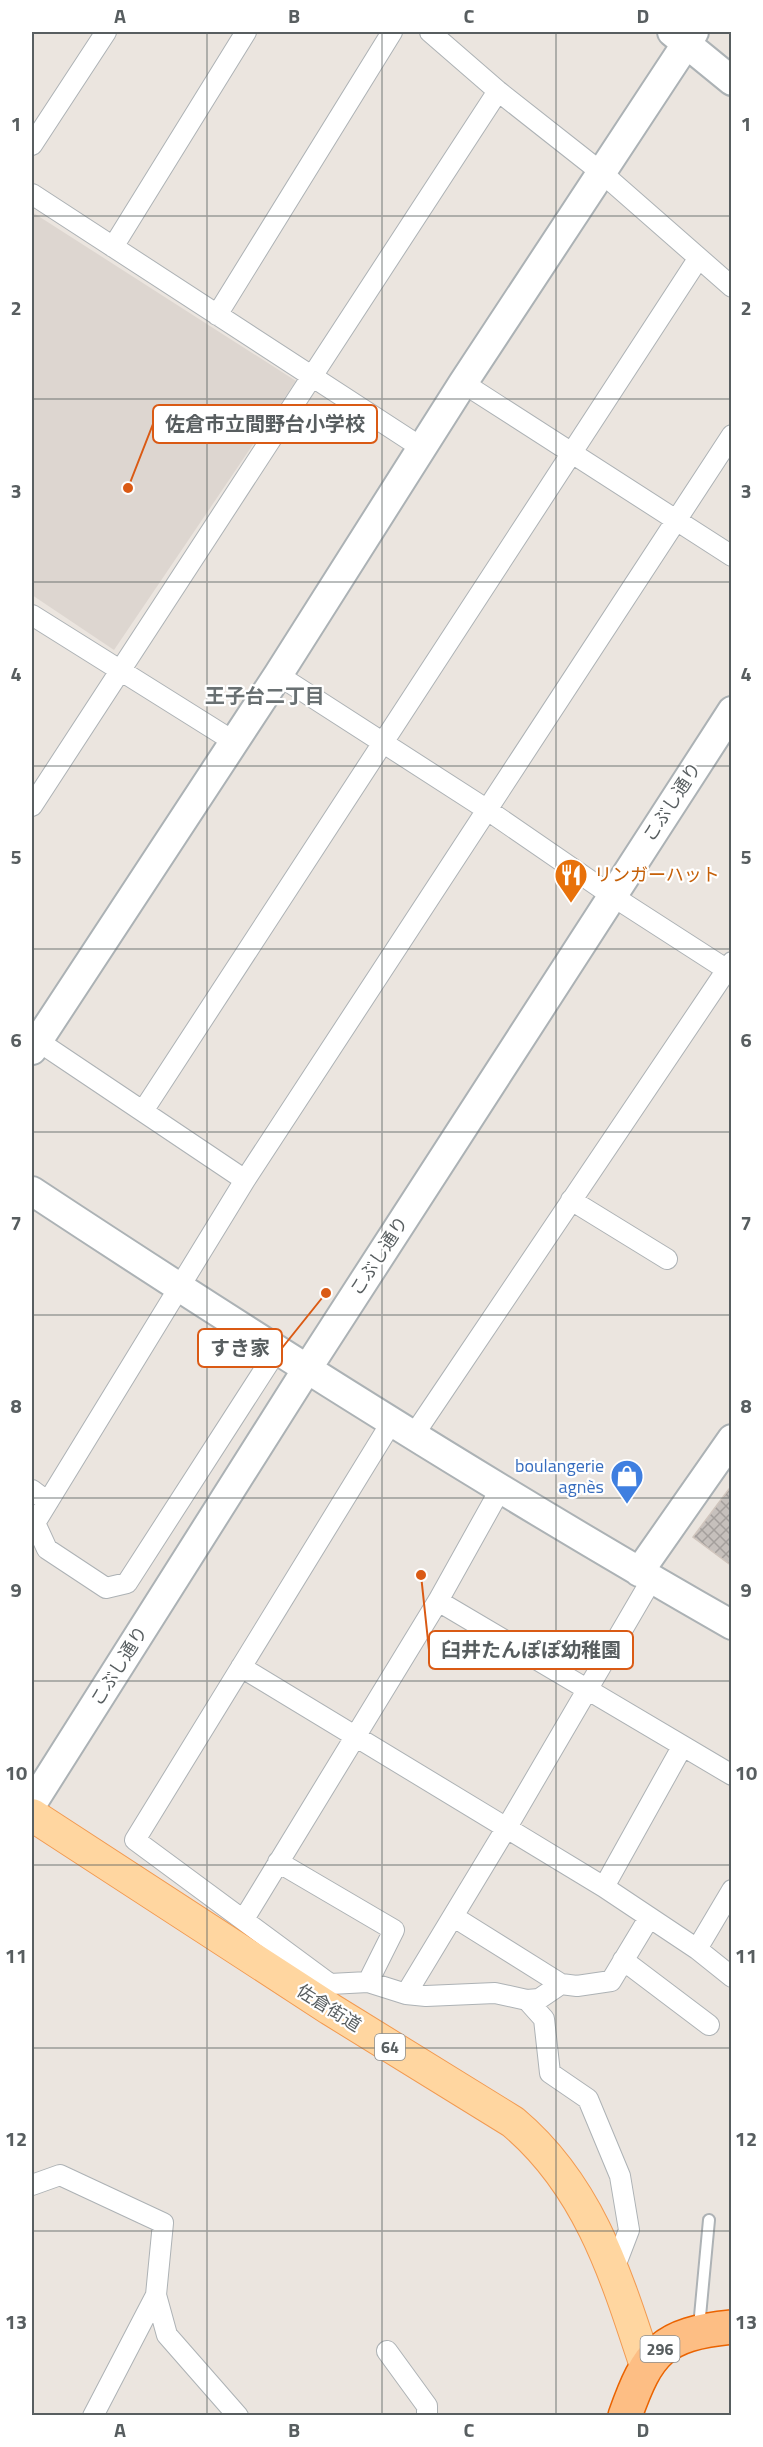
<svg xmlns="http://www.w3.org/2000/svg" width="763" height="2447" viewBox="0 0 763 2447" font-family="'Titillium Web','Noto Sans JP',sans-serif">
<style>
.education{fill:#ddd6d0}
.building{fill:url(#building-cross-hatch);stroke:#d0c5bd;stroke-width:1.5}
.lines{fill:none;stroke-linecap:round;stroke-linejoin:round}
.lane-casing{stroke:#adb2b5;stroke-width:14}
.street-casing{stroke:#adb2b5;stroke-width:22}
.secondary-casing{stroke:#acb2b5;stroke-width:32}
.primary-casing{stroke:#f29a51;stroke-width:34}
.highway-casing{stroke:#ea6300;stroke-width:36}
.lane{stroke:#fff;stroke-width:10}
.street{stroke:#fff;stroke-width:20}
.secondary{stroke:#fff;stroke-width:28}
.primary{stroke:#ffd6a0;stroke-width:32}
.highway{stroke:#fdbe84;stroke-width:33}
.grid{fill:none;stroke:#585e60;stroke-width:1.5;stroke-opacity:0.55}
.labels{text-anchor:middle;stroke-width:4.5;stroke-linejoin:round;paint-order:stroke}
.shield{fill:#fff;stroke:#8a8e90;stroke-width:1.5}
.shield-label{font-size:16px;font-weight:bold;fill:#585e60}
.street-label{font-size:18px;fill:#585e60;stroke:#fff}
.food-label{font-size:18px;fill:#c56008;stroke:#fff;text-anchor:start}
.shop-label{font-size:18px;fill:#366cbe;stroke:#fff;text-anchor:end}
.neighbourhood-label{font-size:20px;font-weight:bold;fill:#697072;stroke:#fff}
.leader{fill:none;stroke:#da5a14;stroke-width:2}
.callout-dot{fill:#da5a14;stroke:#fff;stroke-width:2}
.callout{fill:#fff;stroke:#da5a14;stroke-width:2}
.callout-label{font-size:20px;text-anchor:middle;font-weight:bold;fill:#585e60}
.neatline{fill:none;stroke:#585e60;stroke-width:2}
.grid-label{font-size:20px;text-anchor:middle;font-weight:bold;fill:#585e60}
</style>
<defs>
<pattern id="building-cross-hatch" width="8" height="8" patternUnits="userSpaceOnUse" patternTransform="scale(1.5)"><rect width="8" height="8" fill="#c6c0bc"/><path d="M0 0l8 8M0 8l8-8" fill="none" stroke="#a49f9c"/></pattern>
</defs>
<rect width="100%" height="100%" fill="#ebe5df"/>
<path class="education" d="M32 212 296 381 114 650 32 595Z"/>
<path class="building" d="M732 1485V1566L693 1537Z"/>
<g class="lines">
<g class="lane-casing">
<path id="lane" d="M699 2327 709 2220"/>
</g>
<g class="street-casing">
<path id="street" d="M430 32 498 91 602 173 732 287
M32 145 106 32
M32 194 422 448
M113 247 246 32
M217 315 392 32
M463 383 732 556
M32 615 233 741
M278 675 486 809 611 895 732 973
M32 806 498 91
M32 1037 245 1180
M143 1111 698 259
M571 1200 667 1259
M277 1350 127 1583 106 1588 47 1549 35 1523 245 1180 732 435
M391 1423 135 1840 330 1984 368 1982 406 1994 426 1996 495 1993 527 2000 539 1999 561 1984
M413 1436 732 962
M32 1490 48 1502
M438 1601 732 1775
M241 1667 604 1887 697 1949 732 1977
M278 1862 394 1930 368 1982
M604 1887 682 1747
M454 1917 561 1984 577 1986 611 1981 649 1918
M244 1919 438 1601 501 1488
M697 1949 732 1890
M623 1960 709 2025
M406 1994 507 1827 652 1579
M527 2000 544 2019 550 2073 588 2099 620 2176 629 2230 614 2269
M32 2185 60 2175 163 2223 156 2295 93 2416
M156 2295 167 2335 238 2416
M387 2351 427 2406V2416"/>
</g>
<g class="secondary-casing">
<path id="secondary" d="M672 32 732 81
M32 1050 278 675 463 383 694 32
M32 1191C261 1342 493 1489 732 1625
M639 1572 732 1439
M32 1804 307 1369 732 711"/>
</g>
<g class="primary-casing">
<path id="primary" d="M32 1815 330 2009 513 2122C589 2186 616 2275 646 2366"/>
</g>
<g class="highway-casing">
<path id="highway" d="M625 2416C648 2351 662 2334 732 2327"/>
</g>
<use href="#lane" class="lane"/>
<use href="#street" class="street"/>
<use href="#secondary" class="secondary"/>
<use href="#primary" class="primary"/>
<use href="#highway" class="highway"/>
</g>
<path class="grid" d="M207 32V2416M382 32V2416M556 32V2416M32 216H732M32 399H732M32 582H732M32 766H732M32 949H732M32 1132H732M32 1315H732M32 1498H732M32 1681H732M32 1865H732M32 2048H732M32 2231H732"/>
<defs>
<g id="restaurant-pin" transform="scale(1.725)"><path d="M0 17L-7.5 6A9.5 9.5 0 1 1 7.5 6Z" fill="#e8710a" stroke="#fff"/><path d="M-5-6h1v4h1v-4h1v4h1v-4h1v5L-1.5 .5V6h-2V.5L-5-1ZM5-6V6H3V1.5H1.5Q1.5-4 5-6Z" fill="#fff"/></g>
<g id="shop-pin" transform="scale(1.725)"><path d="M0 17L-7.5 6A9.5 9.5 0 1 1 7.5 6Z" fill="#3f7fe0" stroke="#fff"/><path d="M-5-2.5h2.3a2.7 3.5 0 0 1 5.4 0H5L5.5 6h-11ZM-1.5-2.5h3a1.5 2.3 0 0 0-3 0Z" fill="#fff"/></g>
</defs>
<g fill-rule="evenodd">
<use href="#restaurant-pin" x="571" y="875"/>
<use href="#shop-pin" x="627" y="1476"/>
</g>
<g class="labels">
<g class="shield">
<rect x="375" y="2034" width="30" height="26" rx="4.5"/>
<rect x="640.5" y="2336" width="39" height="26" rx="4.5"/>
</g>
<g class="shield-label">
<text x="390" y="2053">64</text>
<text x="660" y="2355">296</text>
</g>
<g class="street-label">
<text transform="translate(672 802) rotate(-57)" y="6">こぶし通り</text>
<text transform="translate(379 1256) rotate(-57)" y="6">こぶし通り</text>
<text transform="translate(119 1666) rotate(-58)" y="6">こぶし通り</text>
<text transform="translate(329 2008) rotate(32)" y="6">佐倉街道</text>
</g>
<g class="food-label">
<text x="594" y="881">リンガーハット</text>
</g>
<g class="shop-label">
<text x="604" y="1472">boulangerie<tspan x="604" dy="21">agnès</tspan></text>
</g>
<g class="neighbourhood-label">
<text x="265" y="703">王子台二丁目</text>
</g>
</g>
<path class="leader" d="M128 488L153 424M326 1293L282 1348M421 1575L429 1650"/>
<g class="callout-dot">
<circle cx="128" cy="488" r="6"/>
<circle cx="326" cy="1293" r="6"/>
<circle cx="421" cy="1575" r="6"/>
</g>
<g class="callout">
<rect x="153" y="405" width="224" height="38" rx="6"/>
<rect x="198" y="1329" width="84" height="38" rx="6"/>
<rect x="429" y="1631" width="204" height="38" rx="6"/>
</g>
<g class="callout-label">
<text x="265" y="431">佐倉市立間野台小学校</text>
<text x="240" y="1355">すき家</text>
<text x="531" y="1657">臼井たんぽぽ幼稚園</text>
</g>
<rect width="763" height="2447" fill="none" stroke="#ffffff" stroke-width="66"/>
<rect x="33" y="33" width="697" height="2381" class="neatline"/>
<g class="grid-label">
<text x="120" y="23">A</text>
<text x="294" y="23">B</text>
<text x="469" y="23">C</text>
<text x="643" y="23">D</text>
<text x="16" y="131">1</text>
<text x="746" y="131">1</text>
<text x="16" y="315">2</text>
<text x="746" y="315">2</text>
<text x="16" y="498">3</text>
<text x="746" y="498">3</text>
<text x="16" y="681">4</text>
<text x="746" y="681">4</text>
<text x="16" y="864">5</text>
<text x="746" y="864">5</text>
<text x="16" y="1047">6</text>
<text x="746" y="1047">6</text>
<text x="16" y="1230">7</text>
<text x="746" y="1230">7</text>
<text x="16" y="1413">8</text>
<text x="746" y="1413">8</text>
<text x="16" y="1597">9</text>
<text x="746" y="1597">9</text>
<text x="16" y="1780">10</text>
<text x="746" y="1780">10</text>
<text x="16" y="1963">11</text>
<text x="746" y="1963">11</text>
<text x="16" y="2146">12</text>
<text x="746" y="2146">12</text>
<text x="16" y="2329">13</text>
<text x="746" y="2329">13</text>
<text x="120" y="2437">A</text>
<text x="294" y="2437">B</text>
<text x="469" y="2437">C</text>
<text x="643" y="2437">D</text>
</g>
</svg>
